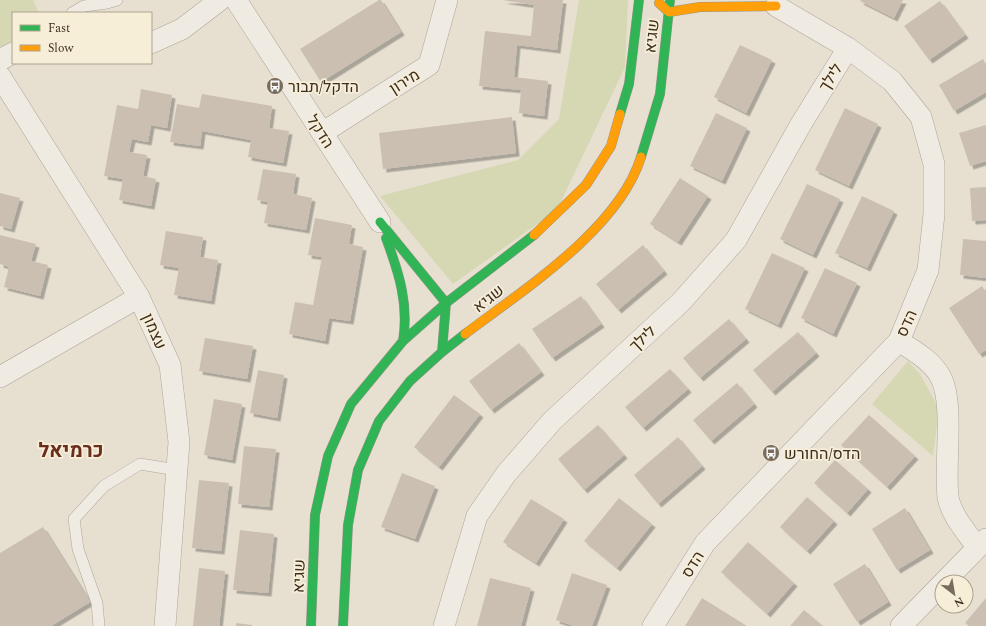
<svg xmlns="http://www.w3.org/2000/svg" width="986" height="626" viewBox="0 0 986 626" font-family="Spectral,Heebo,serif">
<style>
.green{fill:#d6d7b3}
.building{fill:#cbbfb2;filter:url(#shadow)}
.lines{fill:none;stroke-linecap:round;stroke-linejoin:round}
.lane-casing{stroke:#ada599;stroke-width:12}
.street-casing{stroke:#ada599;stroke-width:22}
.fast-casing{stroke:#9c958a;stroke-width:10}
.slow-casing{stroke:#9c958a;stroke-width:10}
.lane{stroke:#efebe3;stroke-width:11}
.street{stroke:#efebe3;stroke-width:21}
.fast{stroke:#30b455;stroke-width:9}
.slow{stroke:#ff9f0a;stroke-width:9}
.labels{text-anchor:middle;stroke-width:3.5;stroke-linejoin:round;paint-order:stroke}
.street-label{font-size:16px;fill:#3d2e20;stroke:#f7eed8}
.poi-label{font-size:16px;fill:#3d2e20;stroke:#f7eed8;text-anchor:start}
.district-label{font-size:20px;font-weight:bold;fill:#6b2e1e;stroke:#f7eed8}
</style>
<defs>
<filter id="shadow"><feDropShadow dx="3.5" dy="3.5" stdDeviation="0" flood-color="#0004"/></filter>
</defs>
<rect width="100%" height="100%" fill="#e7e0d1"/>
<path class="green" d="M0 0H33L39 13H13V43L0 48Z
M579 0H628L625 67 557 210 453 284 380 196 518 160 559 119Z
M908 361 920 374 939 409 933 456 872 404Z"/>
<path class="building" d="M379 0H381L401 32 321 82 300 49Z
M502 0H563L557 50 517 45 514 77 548 81 544 116 519 113 521 90 479 86 485 31 531 36 534 5Z
M861 0H903L894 18 860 1Z
M940 1 965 35 929 60 904 26Z
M740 45 772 60 746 113 714 97Z
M983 59 986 65V92L954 111 939 85Z
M141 89 172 95 167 128 151 125 148 142 132 139 129 152 147 155 143 176 156 179 151 206 119 200 123 179 104 176 117 105 138 109Z
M202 94 272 106 269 128 289 131 283 163 248 157 251 140 202 131 200 146 170 142 177 104 199 108Z
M845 108 878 124 849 186 815 170Z
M716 113 747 128 722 181 690 166Z
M512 117 516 153 383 169 379 133Z
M986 125V161L970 166 959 133Z
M263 169 296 174 293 194 312 198 306 230 264 223 268 202 257 200Z
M680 178 708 196 678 242 650 224Z
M807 184 840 199 813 255 780 239Z
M986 187V220L972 221 970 188Z
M0 193 20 198 11 229 0 226Z
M862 196 894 211 867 268 835 253Z
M315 218 352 225 349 244 363 247 350 321 329 318 325 341 289 334 295 302 313 305 322 257 308 255Z
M166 231 203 237 200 257 218 260 211 301 174 295 179 268 160 265Z
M0 235 36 244 31 261 48 265 40 296 4 287 9 267 0 264Z
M963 239 986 241V278L960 275Z
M643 245 664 271 618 310 596 284Z
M772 253 805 268 778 325 745 309Z
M825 268 857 283 833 334 801 318Z
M982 286 986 292V350L979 354 949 308Z
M581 296 601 324 552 358 532 329Z
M729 319 746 339 700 378 683 358Z
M798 332 816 353 772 392 753 370Z
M205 338 253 346 247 379 199 371Z
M519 343 541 372 491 410 469 381Z
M670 369 688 389 643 428 625 407Z
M258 370 284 375 277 418 250 413Z
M737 383 754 404 711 441 693 420Z
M454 395 480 414 439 467 414 447Z
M214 399 242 404 232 460 204 455Z
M869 415 915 456 887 487 841 445Z
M598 425 624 455 584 490 558 459Z
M678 437 702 466 658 504 634 475Z
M244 446 276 449 269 507 238 504Z
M835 460 868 489 847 513 814 483Z
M402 473 435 486 415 539 381 527Z
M199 480 229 483 221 551 192 548Z
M807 497 834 521 807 551 780 527Z
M619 498 652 524 617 568 584 541Z
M531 499 564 519 536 563 503 542Z
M905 508 930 550 897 570 872 529Z
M43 527 90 602 51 626H0V553Z
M240 530 274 534 268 593 233 590Z
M748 542 794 583 767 614 721 572Z
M865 564 888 602 857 622 833 584Z
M199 568 225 571 219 626H193Z
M572 573 607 585 592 626H574L556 620Z
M490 578 531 588 521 626H477Z
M702 598 747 626H685Z
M986 598V626H969L965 623Z
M804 610 823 626H790Z
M236 623 252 625V626H236Z"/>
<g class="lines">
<g class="lane-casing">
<path id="lane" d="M72 13 84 6 107 3 117 0
M99 626 97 603 78 549 74 519 104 486 140 464 177 470"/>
</g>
<g class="street-casing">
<path id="street" d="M236 0 380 222
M151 43 182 29 220 0
M0 60 13 53
M0 76 139 297 170 365 179 442 165 626
M322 133 429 65 447 0
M899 341C914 351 931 360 940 376 955 401 944 466 948 497 951 515 967 533 977 547
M0 377 139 297
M944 582 986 539
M444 626 477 516 506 474 552 421 681 302 736 240 801 124 848 48
M653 626 705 543 899 341 928 270 934 214V164L921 117 892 81 848 48 776 6
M901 626 942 584"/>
</g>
<g class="fast-casing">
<path id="fast" d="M620 114 629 84 639 0
M641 157 660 94 670 0
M380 222 446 303 442 352
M386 238C399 273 409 304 403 341
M311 626 315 515 328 456 351 404 403 341 446 303 534 235
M343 626 348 525 358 470 379 421 410 381 442 352 465 334"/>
</g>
<g class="slow-casing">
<path id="slow" d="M659 3 669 12 700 7 776 6
M534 235 586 185 611 146 620 114
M465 334C523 290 619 229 641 157"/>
</g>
<use href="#lane" class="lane"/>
<use href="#street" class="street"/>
<use href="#fast" class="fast"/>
<use href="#slow" class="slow"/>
</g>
<defs>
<g id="bus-disc" transform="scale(0.9)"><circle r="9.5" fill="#786c5e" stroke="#f7eed8"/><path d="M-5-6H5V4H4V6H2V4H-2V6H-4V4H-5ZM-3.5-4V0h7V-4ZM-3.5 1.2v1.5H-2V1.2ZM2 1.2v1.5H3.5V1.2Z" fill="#fff"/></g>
</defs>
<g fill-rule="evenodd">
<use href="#bus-disc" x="275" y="86"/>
<use href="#bus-disc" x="771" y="453"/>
</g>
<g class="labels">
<g class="street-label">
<text transform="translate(651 36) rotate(-84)" y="6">שגיא</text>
<text transform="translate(830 77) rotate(-58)" y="6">לילך</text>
<text transform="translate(404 81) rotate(-32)" y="6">מירון</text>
<text transform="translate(321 131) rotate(57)" y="6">הדקל</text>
<text transform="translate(488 298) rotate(-38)" y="6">שגיא</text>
<text transform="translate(906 323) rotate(-65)" y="6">הדס</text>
<text transform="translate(155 331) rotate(66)" y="6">עצמון</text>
<text transform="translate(642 338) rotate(-43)" y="6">לילך</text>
<text transform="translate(692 564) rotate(-58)" y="6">הדס</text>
<text transform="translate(298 576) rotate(-88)" y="6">שגיא</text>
</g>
<g class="poi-label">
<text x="288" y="92">הדקל/תבור</text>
<text x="784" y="459">הדס/החורש</text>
</g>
<g class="district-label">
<text x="71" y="457">כרמיאל</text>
</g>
</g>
<rect x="12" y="12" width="140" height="52" fill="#f7eed8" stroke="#ada18e"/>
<rect x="20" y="25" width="20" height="6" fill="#30b455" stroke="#ada18e"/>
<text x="48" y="32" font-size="12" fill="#3d2e20">Fast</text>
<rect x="20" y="45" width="20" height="6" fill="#ff9f0a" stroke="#ada18e"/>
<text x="48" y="52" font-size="12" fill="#3d2e20">Slow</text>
<g transform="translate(954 594) rotate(149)"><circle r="19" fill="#f7eed8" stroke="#ada18e"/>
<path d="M0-3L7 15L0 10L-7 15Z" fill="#786c5e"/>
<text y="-6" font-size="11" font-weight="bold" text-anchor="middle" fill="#3d2e20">N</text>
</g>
</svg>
